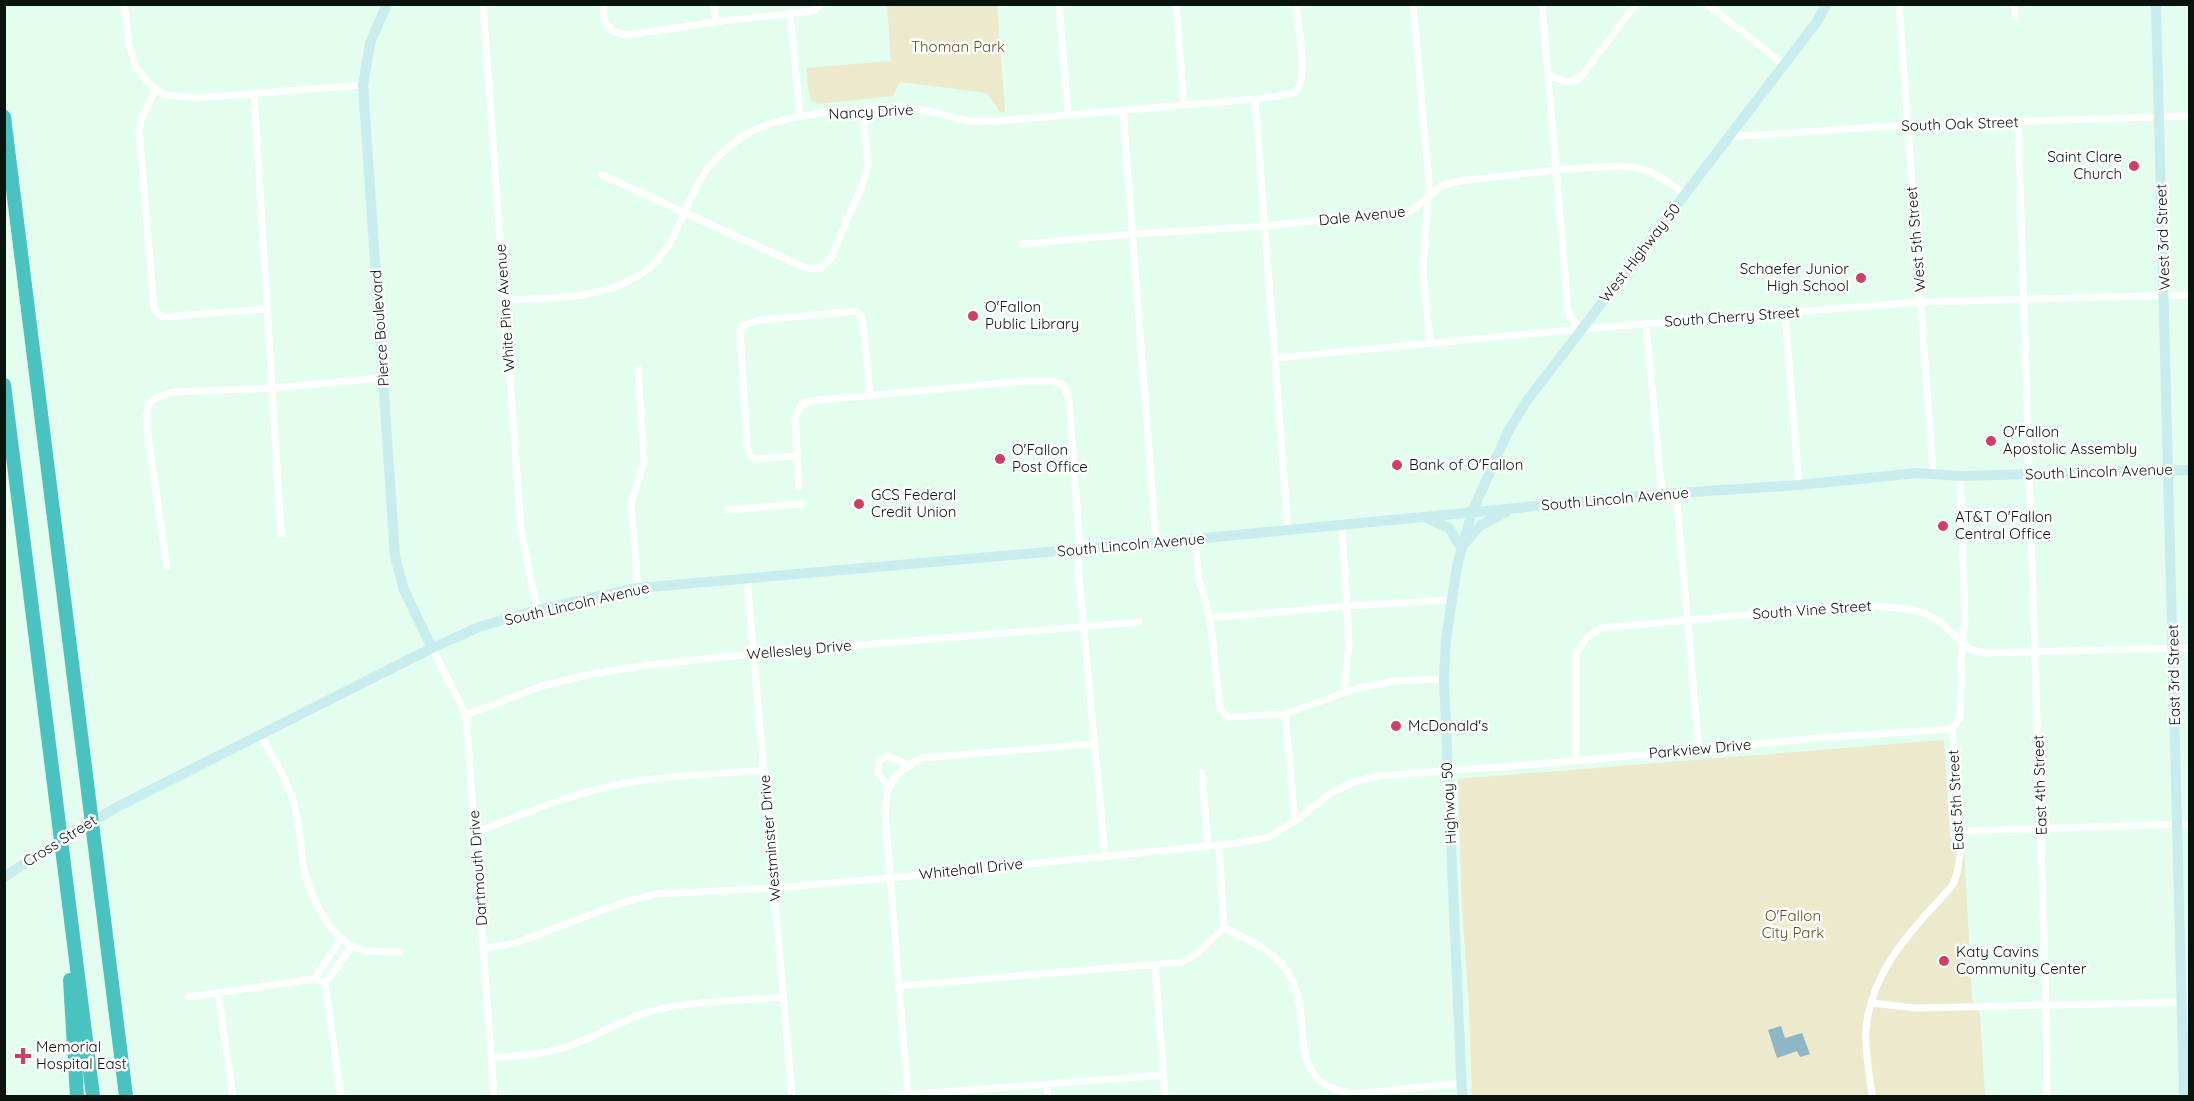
<svg xmlns="http://www.w3.org/2000/svg" width="2194" height="1101" viewBox="0 0 2194 1101" font-family="Quicksand,sans-serif">
<style>
.green{fill:#ece9cc}
.water{fill:#8eb6c5}
.lines{fill:none;stroke-linecap:round;stroke-linejoin:round}
.street{stroke:#fff;stroke-width:7}
.secondary{stroke:#c9edec;stroke-width:10}
.highway{stroke:#4ac3c0;stroke-width:14}
.poi-dot{fill:#cf3f63;stroke:#fff;stroke-width:2}
.labels{text-anchor:middle;stroke-width:5;stroke-linejoin:round;paint-order:stroke}
.park-label{font-size:15px;fill:#5b5318;stroke:#fff}
.street-label{font-size:15px;fill:#0a140f;stroke:#fff}
.poi-label{font-size:15px;fill:#0a140f;stroke:#fff;text-anchor:start}
</style>
<rect width="100%" height="100%" fill="#e3fdef"/>
<path class="green" d="M887 5H997L1005 111 1000 113 987 93 900 82 893 96 818 104 811 100 808 89 807 68 891 61Z
M1944 740 1950 838 1964 844 1972 999 1980 1014 1985 1096H1472L1469 1005 1462 909 1458 779Z"/>
<path class="water" d="M1781 1026 1785 1038 1802 1033 1810 1054 1800 1057 1797 1051 1777 1058 1768 1030Z"/>
<g class="lines">
<path class="street" d="M124 4 129 44 136 68 153 88 166 95 195 98 363 85
M483 4 521 530 537 610
M603 4 604 20 612 31 627 35 716 22 813 11 821 4
M714 4 716 22
M1059 4 1068 114
M1176 4 1184 105
M1413 4 1429 183 1423 272 1430 342
M1542 4 1568 310 1571 318 1581 329
M1707 4 1784 65
M1899 4 1933 473
M2014 4 2015 17
M790 13 800 117
M1548 75 1567 82 1579 79 1636 4
M156 89 142 117 139 129 154 308 158 314 164 317 267 309
M254 93 281 534
M1255 99 1288 530
M1123 111 1156 542
M2018 121 2046 1004 2047 1096
M1730 137 1907 125 2190 116
M602 175 806 268 820 269 831 258 863 183 868 166 863 110
M1023 244 1134 234 1265 226 1411 211 1443 185 1460 181 1556 170 1613 166 1632 167 1649 171 1664 179 1685 194
M505 300C549 298 598 300 638 276 672 257 681 214 699 182 711 160 733 141 755 130 784 114 879 104 912 108 932 111 951 118 970 121 979 122 989 121 998 121L1255 99C1267 97 1286 97 1296 91 1309 82 1298 21 1296 4
M1785 314 1799 485
M1646 324 1662 494
M1275 358 1581 329 1921 302 2190 295
M638 369 644 462 631 504 638 588
M797 456 756 459 750 456 747 447 740 331 743 325 761 320 855 311 859 313 863 322 870 396
M799 487 795 418 801 405 809 401 1026 381H1052L1064 386 1069 399 1080 549 1078 567 1105 855
M1676 494 1699 750
M727 510 801 504
M1342 526 1349 643 1344 692
M1195 539 1199 579 1210 618 1220 708 1227 717 1285 714 1358 688 1394 681 1444 679
M167 567 147 429C145 404 148 398 173 392L272 388 383 378
M747 579 792 1096
M1210 618 1347 606 1450 600
M432 648 466 715 494 1096
M1285 714 1295 821
M466 715 542 686 586 675 649 665 753 654 1139 622
M260 734C272 756 287 779 294 804 300 825 300 846 304 868 309 897 332 943 363 950 375 952 388 952 400 952
M1576 761V654L1586 638 1601 628 1833 607 1876 606 1909 609 1927 614 1942 623 1969 649 1985 653 2190 648
M1202 773 1208 847
M889 788 878 772 879 762 886 756 898 760 908 766
M1961 831 2190 824
M476 832C519 816 562 797 607 787 658 775 712 775 764 770
M1219 845 1224 928
M1224 928C1249 940 1276 951 1290 976 1316 1022 1280 1083 1354 1094L1462 1083
M484 948 516 943 621 903 656 894 774 888 891 878 1238 843 1269 837 1295 821 1331 793 1353 782 1379 776 1576 761 1819 738 1952 729
M1155 965 1165 1096
M314 979 341 939
M899 986 1183 962 1199 952 1224 928
M218 993 233 1096
M188 997 314 979 325 983
M1872 1003 1915 1008 2190 1002
M492 1058C520 1056 550 1054 577 1043 602 1033 626 1018 652 1011 695 1000 741 1001 784 997
M1047 1085 1048 1096
M341 1096 325 983 352 946
M894 1096 1164 1075
M908 1096 885 813 887 792 896 775 921 758 1094 744
M1872 1096C1870 1076 1864 1048 1866 1028 1872 968 1914 928 1952 886 1970 854 1955 767 1952 729L1960 718 1962 642 1965 619 1960 476"/>
<path class="secondary" d="M387 4 370 43 363 85 395 556 404 590 432 648
M2156 4 2184 1096
M1427 518 1449 528 1461 548
M1464 544 1481 525 1506 512
M4 877 44 851 117 807 432 648 479 627 537 610 638 588 1195 539 1662 494 1799 485 1917 473 1960 476 2190 470
M1462 1096 1444 679 1446 640 1457 566 1472 512 1508 432 1526 402 1816 23 1827 4"/>
<path class="highway" d="M4 117 126 1096
M4 385 93 1096
M70 980 77 1096"/>
</g>
<g class="poi-dot">
<circle cx="2134" cy="166" r="6"/>
<circle cx="1861" cy="278" r="6"/>
<circle cx="973" cy="316" r="6"/>
<circle cx="1991" cy="441" r="6"/>
<circle cx="1000" cy="459" r="6"/>
<circle cx="1397" cy="465" r="6"/>
<circle cx="859" cy="504" r="6"/>
<circle cx="1943" cy="526" r="6"/>
<circle cx="1396" cy="726" r="6"/>
<circle cx="1944" cy="961" r="6"/>
<path d="M20 1047h6v6h6v6h-6v6h-6v-6h-6v-6h6z"/>
</g>
<g class="labels">
<g class="park-label">
<text x="958" y="52">Thoman Park</text>
<text x="1793" y="921">O'Fallon<tspan x="1793" dy="17">City Park</tspan></text>
</g>
<g class="street-label">
<text transform="translate(871 112) rotate(-3)" y="5">Nancy Drive</text>
<text transform="translate(1960 124) rotate(-2)" y="5">South Oak Street</text>
<text transform="translate(1362 216) rotate(-6)" y="5">Dale Avenue</text>
<text transform="translate(2163 237) rotate(-92)" y="5">West 3rd Street</text>
<text transform="translate(1916 239) rotate(-95)" y="5">West 5th Street</text>
<text transform="translate(1640 253) rotate(-52)" y="5">West Highway 50</text>
<text transform="translate(505 308) rotate(-94)" y="5">White Pine Avenue</text>
<text transform="translate(1732 317) rotate(-4)" y="5">South Cherry Street</text>
<text transform="translate(380 328) rotate(-94)" y="5">Pierce Boulevard</text>
<text transform="translate(2099 472) rotate(-2)" y="5">South Lincoln Avenue</text>
<text transform="translate(1615 499) rotate(-5)" y="5">South Lincoln Avenue</text>
<text transform="translate(1131 545) rotate(-5)" y="5">South Lincoln Avenue</text>
<text transform="translate(577 604) rotate(-13)" y="5">South Lincoln Avenue</text>
<text transform="translate(1812 610) rotate(-4)" y="5">South Vine Street</text>
<text transform="translate(799 650) rotate(-5)" y="5">Wellesley Drive</text>
<text transform="translate(2174 675) rotate(-91)" y="5">East 3rd Street</text>
<text transform="translate(1700 749) rotate(-5)" y="5">Parkview Drive</text>
<text transform="translate(2040 785) rotate(-92)" y="5">East 4th Street</text>
<text transform="translate(1956 800) rotate(-93)" y="5">East 5th Street</text>
<text transform="translate(1449 803) rotate(-93)" y="5">Highway 50</text>
<text transform="translate(770 838) rotate(-95)" y="5">Westminster Drive</text>
<text transform="translate(60 841) rotate(-32)" y="5">Cross Street</text>
<text transform="translate(478 868) rotate(-94)" y="5">Dartmouth Drive</text>
<text transform="translate(971 869) rotate(-6)" y="5">Whitehall Drive</text>
</g>
<g class="poi-label">
<text x="2122" y="162" text-anchor="end">Saint Clare<tspan x="2122" dy="17">Church</tspan></text>
<text x="1849" y="274" text-anchor="end">Schaefer Junior<tspan x="1849" dy="17">High School</tspan></text>
<text x="985" y="312">O'Fallon<tspan x="985" dy="17">Public Library</tspan></text>
<text x="2003" y="437">O'Fallon<tspan x="2003" dy="17">Apostolic Assembly</tspan></text>
<text x="1012" y="455">O'Fallon<tspan x="1012" dy="17">Post Office</tspan></text>
<text x="1409" y="470">Bank of O'Fallon</text>
<text x="871" y="500">GCS Federal<tspan x="871" dy="17">Credit Union</tspan></text>
<text x="1955" y="522">AT&amp;T O'Fallon<tspan x="1955" dy="17">Central Office</tspan></text>
<text x="1408" y="731">McDonald's</text>
<text x="1956" y="957">Katy Cavins<tspan x="1956" dy="17">Community Center</tspan></text>
<text x="36" y="1052">Memorial<tspan x="36" dy="17">Hospital East</tspan></text>
</g>
</g>
<rect width="2194" height="1101" fill="none" stroke="#0a140f" stroke-width="12"/>
</svg>
